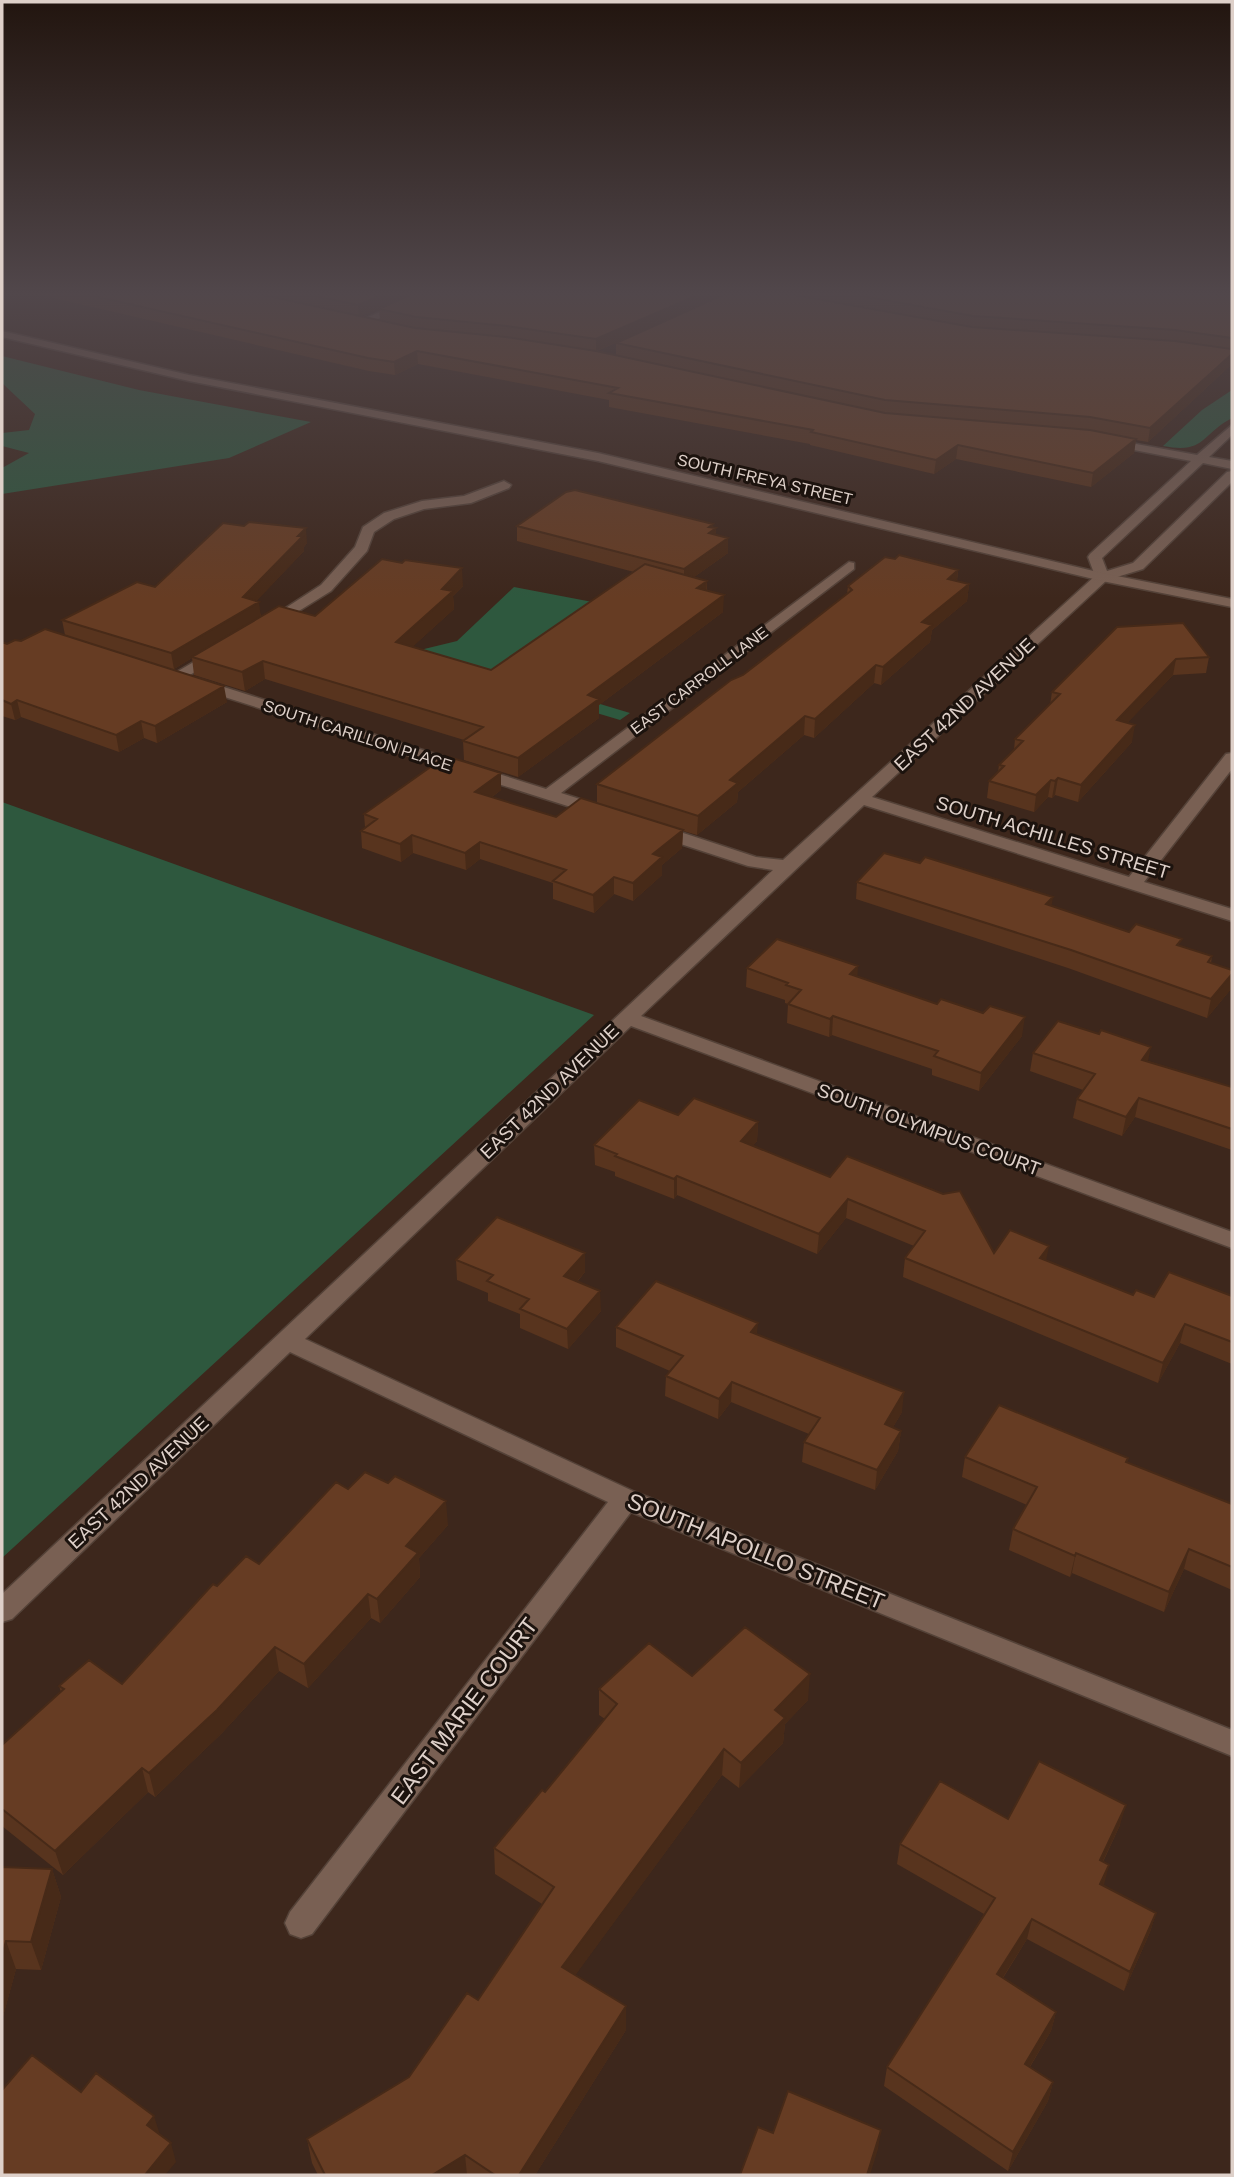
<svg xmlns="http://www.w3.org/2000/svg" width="1234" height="2177" viewBox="0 0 1234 2177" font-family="Arial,sans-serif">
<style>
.green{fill:#2e583e}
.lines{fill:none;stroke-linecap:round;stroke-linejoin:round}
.street-casing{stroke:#544238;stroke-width:3}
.secondary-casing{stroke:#544238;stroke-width:3}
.street{fill:#796053;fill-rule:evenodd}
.secondary{fill:#796053;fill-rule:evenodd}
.wall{fill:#58341e;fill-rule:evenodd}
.shaded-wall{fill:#472a18}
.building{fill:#663c23;stroke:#472a18;stroke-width:2}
.labels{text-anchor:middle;stroke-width:6;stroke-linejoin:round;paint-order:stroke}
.far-street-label{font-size:16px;fill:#ded0c9;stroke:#1c130e}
.street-label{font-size:19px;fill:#ded0c9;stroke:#1c130e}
.near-street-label{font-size:23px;fill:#ded0c9;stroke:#1c130e}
</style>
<rect width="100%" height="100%" fill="#3d271c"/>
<path class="green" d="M2 356 139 390 311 422 229 458 2 494V468L29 453 2 446V433L29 430 35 414 2 383Z
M1232 390V418C1200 435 1206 454 1163 446L1202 410Z
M514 587 603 604 507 676 630 713 620 720 293 622 420 650 457 641Z
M2 802 594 1015 2 1558Z"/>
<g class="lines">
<g class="street-casing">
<path id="street" d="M418 294H432L367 324 358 322Z
M1232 425V435L1209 457 1232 461V469L1203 463 1102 558 1107 571 1133 563 1227 472 1232 471V482L1143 569 1107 580 872 797 1129 877 1226 754 1232 753V769L1144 882 1232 909V921L864 805 641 1016 1232 1232V1248L631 1026 305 1339 635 1492 1232 1730V1756L631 1512 312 1934 301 1938 290 1934 285 1923 290 1912 608 1502 290 1352 12 1619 2 1622V1594L773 870 748 866 650 834 647 830 650 826H662L756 857 783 860 1095 576 1088 557 1090 554 1191 461 1103 444V438L1197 455Z
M504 481 511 485 509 488 471 503 424 509 394 519 374 532 367 551 331 591 273 627 268 628 261 624 321 585 355 547 363 527 384 513 422 501 464 496Z
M849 562 854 563V569L561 793 608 808 611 812 608 816 602 817 193 687 191 684 199 679 205 681 546 789Z
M216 649 224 654 221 657 181 680 176 682 168 677Z"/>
</g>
<g class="secondary-casing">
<path id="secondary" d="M2 331 189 375 598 453 1102 573 1232 599V607L1102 581 598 461 189 381 2 337Z"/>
</g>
<use href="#street" class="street"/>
<use href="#secondary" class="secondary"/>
</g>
<path class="wall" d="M36 294H412L361 316 380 320 379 309 412 294H1232V364L1148 442 1136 440 1134 453 1091 487 956 459 934 474 810 445V444L609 407V400L418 364 395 375 369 371ZM681 314 616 343V355L597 351Z
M517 526 713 528H716V535L728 538V553L694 577 707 581V590L723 612 599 705V718L518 777 464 760 463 741 464 740 265 679 245 691 194 675 192 658 174 669 227 702 157 743 144 738 119 752 21 717 15 720 2 716V642L7 644 65 635 62 620 155 587 307 543 304 547V551L256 601 261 616H315L463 586 453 596 454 609 412 647 491 670 634 572 517 541Z
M895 559 958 570 957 581 969 584 967 601 932 630 930 642 881 685 874 683 814 738 804 735 738 792 737 802 697 835 683 831 682 848 662 865V875L633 901 614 894 594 913 553 899V883L480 859 466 870 413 853 401 862 362 848 361 831 365 827 364 814 501 790 492 797 556 817 597 803V784L743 675 847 594 848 586Z
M1117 627 1209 657 1206 673 1173 675 1127 723 1132 742 1078 802 1055 795 1052 798 1048 797 1034 812 987 798 989 781 998 772 999 765 1014 750 1015 739 1050 705 1052 692Z
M857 882 1051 906 1129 932 1181 946 1212 956 1211 963 1231 989 1207 1018 1068 968 856 899Z
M747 968 857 977 1022 1036 979 1091 932 1075V1069L832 1035 829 1037 787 1023 788 1004 785 1003V1000L746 987Z
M1033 1053 1148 1061 1232 1087V1150L1135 1117 1122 1136 1073 1118 1077 1099 1083 1090 1030 1071Z
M678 1115 758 1122 757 1141 752 1146 994 1253 1046 1261 1133 1295 1154 1297 1232 1296V1364L1180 1343 1158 1383 903 1277 905 1258 914 1246 846 1218 817 1254 677 1195 674 1199 615 1176V1172L595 1165 594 1145Z
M585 1253V1272L577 1282 601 1311 568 1349 520 1328V1314L488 1301V1293L457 1280 456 1260Z
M616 1327 757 1334 902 1412 893 1427 901 1431 898 1451 875 1490 802 1462 804 1442 809 1434 731 1402 718 1419 665 1396 666 1376 670 1371 616 1347Z
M965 1457 1128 1458 1127 1462 1232 1504V1590L1184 1569 1164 1612 1072 1573 1070 1577 1009 1550 1013 1529 1027 1505 962 1477Z
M348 1489 448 1525 419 1558 420 1577 380 1623 371 1618 308 1688 279 1671 222 1733 155 1797 148 1792 63 1875 2 1826V1745L61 1692 59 1686 122 1684 217 1586 259 1564Z
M692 1676 808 1700 785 1724 783 1743 739 1788 722 1775 575 1975 626 2030 535 2175H318L312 2163 307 2139 409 2077 478 2000 542 1904 495 1874 494 1848 545 1792 605 1719 599 1715V1689Z
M1008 1819 1120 1825 1103 1862V1885L1156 1913 1150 1932 1124 1991 1027 1939 1003 1978 1056 2012 1051 2031 1030 2067 1053 2082 1048 2101 1008 2171 884 2086 887 2067 984 1914 897 1864 900 1844Z
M2 1867 52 1869 61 1897 41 1970 16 1969 2 2020Z"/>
<path class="shaded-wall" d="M384 294H412L359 317 358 305Z
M700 294H727L596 351V339Z
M417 351 418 364 395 375 394 362Z
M1232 354V364L1148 442 1150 428Z
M1136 439 1134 453 1091 487 1093 473Z
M958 445 956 459 934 474 936 460Z
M713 524V530L716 528V543L708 548 709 527Z
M306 528 307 543 304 547V551L251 607 259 602 261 618 192 657V658L174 669 171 653 243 597Z
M728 538V553L684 584V569Z
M462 568 463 586 453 596 454 609 397 661 396 642 442 589Z
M958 570 956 587 948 579Z
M707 581 706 598 697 588Z
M969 584 967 601 932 630 930 642 881 685 883 667 922 622Z
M724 595 723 612 599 705V718L518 777V758L588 695Z
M1176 659 1173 675 1114 737 1117 720Z
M263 661 265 679 245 691 242 672Z
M876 665 874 683 814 738 815 719Z
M224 686 227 702 157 743 155 726Z
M17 700 21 717 15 720 11 704Z
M805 716 804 735 738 792 737 802 697 835 698 816 730 780Z
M141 721 144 738 119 752 116 735Z
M1135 725 1132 742 1078 802 1081 785Z
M501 773V790L476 809 475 792Z
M1058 778 1055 795 1052 798 1055 781Z
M1051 780 1048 797 1034 812 1036 795Z
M683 830 682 848 662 865V875L633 901V883L653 854Z
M412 835 413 853 401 862 400 844Z
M480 842V859L466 870 465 853Z
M614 877V894L594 913 593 895Z
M1053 897 1050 915 1046 904Z
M858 966 857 984 850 974Z
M1232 974 1231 989 1207 1018 1211 999Z
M833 1016 832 1035 829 1037 830 1019Z
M1025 1017 1022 1036 979 1091 981 1073Z
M1151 1047 1147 1066 1142 1060Z
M1139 1098 1135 1117 1122 1136 1126 1117Z
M758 1122 757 1141 740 1161 741 1141Z
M677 1176V1195L674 1199V1179Z
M848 1199 846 1218 817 1254 819 1234Z
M1049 1246 1045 1266 1040 1258Z
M585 1253V1272L564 1296V1276Z
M600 1291 601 1311 568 1349 567 1329Z
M758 1323 756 1343 751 1332Z
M1185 1324 1180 1343 1158 1383 1163 1363Z
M732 1382 731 1402 718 1419 719 1399Z
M904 1392 902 1412 883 1444 885 1424Z
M901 1431 898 1451 875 1490 877 1470Z
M446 1501 448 1525 419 1558 420 1577 380 1623 377 1599 406 1546Z
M1189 1549 1184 1569 1164 1612 1169 1592Z
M1076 1553 1072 1573 1070 1577 1075 1556Z
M368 1594 371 1618 308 1688 304 1664Z
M275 1647 279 1671 222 1733 155 1797 149 1773Z
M810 1674 808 1700 785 1724 783 1743 739 1788 741 1763 775 1710Z
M724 1749 722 1775 563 1992 562 1967Z
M142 1768 148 1792 63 1875 55 1851Z
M1126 1805 1120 1825 1094 1880 1100 1860Z
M1109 1865 1104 1885 1095 1903 1100 1884Z
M52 1869 61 1897 41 1970 31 1942Z
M1156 1913 1150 1932 1124 1991 1130 1972Z
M1032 1919 1027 1939 993 1993 997 1974Z
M6 1941 16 1969 2 2020V1956Z
M626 2006V2030L535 2175H519Z
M1056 2012 1051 2031 1020 2083 1025 2064Z
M1053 2082 1048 2101 1008 2171 1013 2152Z
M154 2116 160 2135 147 2125Z
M881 2130 878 2149 870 2175H867Z
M171 2143 176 2162 165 2175H145Z
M465 2155 467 2175H432Z"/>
<path class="building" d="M85 294H259L415 328 506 337 596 351 885 413 1090 430 1136 439 1093 473 958 445 936 460 811 432 813 430 609 393 618 388 417 351 394 362 368 358Z
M305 294H384L358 305Z
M412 294H700L596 339 507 326 416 317 379 309Z
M725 294H789L972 327 1175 341 1232 349V354L1150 428 1090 417 885 400 616 343Z
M851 294H1232V338L1175 330 973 316Z
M575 490 713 524 709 527 716 528 709 533 728 538 684 569 517 526 566 492Z
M249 522 306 528 298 536H303L243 597 259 602 171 653 62 620 137 582 155 587 223 523 244 526Z
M899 555 958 570 948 579 969 584 922 622 932 625 883 667 876 665 815 719 805 716 730 780 738 783 698 816 597 784 731 680 743 675 852 590 848 586 885 557 895 559Z
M382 559 402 563 405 560 462 568 442 589 453 591 396 642 491 670 645 564 707 581 697 588 724 595 588 695 599 699 518 758 463 741 483 727 263 661 242 672 192 657 279 606 315 616Z
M1183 623 1209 657 1176 659 1117 720 1135 725 1081 785 1058 778 1055 781 1051 780 1036 795 989 781 1004 766 999 765 1023 741 1015 739 1060 694 1052 692 1117 627Z
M45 629 224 686 155 726 141 721 116 735 17 700 11 704 2 700V642L7 644 15 640 21 641Z
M446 756 501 773 475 792 556 817 581 798 683 830 653 854 662 857 633 883 614 877 593 895 553 881 566 870 480 842 465 853 412 835 400 844 361 831 377 819 364 814Z
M884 853 920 863 925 857 1053 897 1046 904 1129 932 1136 924 1182 939 1177 945 1212 956 1208 962 1232 970V974L1211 999 1071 950 857 882Z
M777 939 858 966 850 974 937 1004 941 999 983 1013 990 1006 1025 1017 981 1073 934 1056 938 1051 833 1016 830 1019 788 1004 801 990 786 985 788 983 747 968Z
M1058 1021 1099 1034 1101 1030 1151 1047 1142 1060 1232 1087V1129L1139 1098 1126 1117 1077 1099 1095 1074 1033 1053Z
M694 1098 758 1122 741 1141 830 1177 847 1156 943 1194 960 1191 994 1253 1010 1230 1049 1246 1040 1258 1133 1295 1136 1290 1154 1297 1169 1272 1232 1296V1342L1185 1324 1163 1363 905 1258 925 1231 848 1199 819 1234 677 1176 674 1179 615 1156 617 1154 594 1145 639 1100 678 1115Z
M497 1217 585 1253 564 1276 600 1291 567 1329 520 1309 529 1299 487 1281 493 1275 456 1260Z
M656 1281 758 1323 751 1332 904 1392 885 1424 901 1431 877 1470 804 1442 820 1418 732 1382 719 1399 666 1376 683 1356 616 1327Z
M999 1405 1128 1458 1126 1462 1232 1504V1567L1189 1549 1169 1592 1076 1553 1075 1556 1013 1529 1037 1487 965 1457Z
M365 1472 388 1483 395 1476 446 1501 406 1546 418 1553 377 1599 368 1594 304 1664 275 1647 217 1710 149 1773 142 1768 55 1851 2 1809V1745L64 1689 59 1686 89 1660 122 1684 213 1584 217 1586 246 1556 259 1564 336 1482 348 1489Z
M745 1627 810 1674 775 1710 785 1718 741 1763 724 1749 562 1967 626 2006 519 2175H495L465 2155 432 2175H325L307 2139 409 2077 467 1993 478 2000 554 1887 494 1848 542 1790 545 1792 617 1704 599 1689 649 1643 692 1676Z
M1039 1761 1126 1805 1100 1860 1109 1865 1100 1884 1156 1913 1130 1972 1032 1919 997 1974 1056 2012 1025 2064 1053 2082 1013 2152 887 2067 995 1898 900 1844 940 1781 1008 1819Z
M2 1867 52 1869 31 1942 6 1941 2 1956Z
M32 2055 81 2092 96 2073 154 2116 147 2125 171 2143 145 2175H2V2090Z
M788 2091 881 2130 867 2175H740L758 2127 773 2133Z"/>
<linearGradient id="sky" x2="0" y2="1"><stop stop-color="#22150f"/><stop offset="0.49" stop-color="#51474b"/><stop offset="1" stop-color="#51474b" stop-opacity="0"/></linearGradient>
<rect width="1234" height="599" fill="url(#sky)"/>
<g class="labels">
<g class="far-street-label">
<text transform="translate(765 479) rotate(13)" y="6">SOUTH FREYA STREET</text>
<text transform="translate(699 680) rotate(-37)" y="6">EAST CARROLL LANE</text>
<text transform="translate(358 735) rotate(18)" y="6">SOUTH CARILLON PLACE</text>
</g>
<g class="street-label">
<text transform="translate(964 704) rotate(-43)" y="7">EAST 42ND AVENUE</text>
<text transform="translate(1053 837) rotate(17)" y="7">SOUTH ACHILLES STREET</text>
<text transform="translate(549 1091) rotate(-44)" y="7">EAST 42ND AVENUE</text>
<text transform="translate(929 1129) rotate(20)" y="7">SOUTH OLYMPUS COURT</text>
<text transform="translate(138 1482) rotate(-43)" y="7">EAST 42ND AVENUE</text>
</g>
<g class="near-street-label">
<text transform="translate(756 1551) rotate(22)" y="8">SOUTH APOLLO STREET</text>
<text transform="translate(464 1711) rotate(-53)" y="8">EAST MARIE COURT</text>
</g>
</g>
<rect width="1234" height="2177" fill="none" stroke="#ded0c9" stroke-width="7"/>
</svg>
